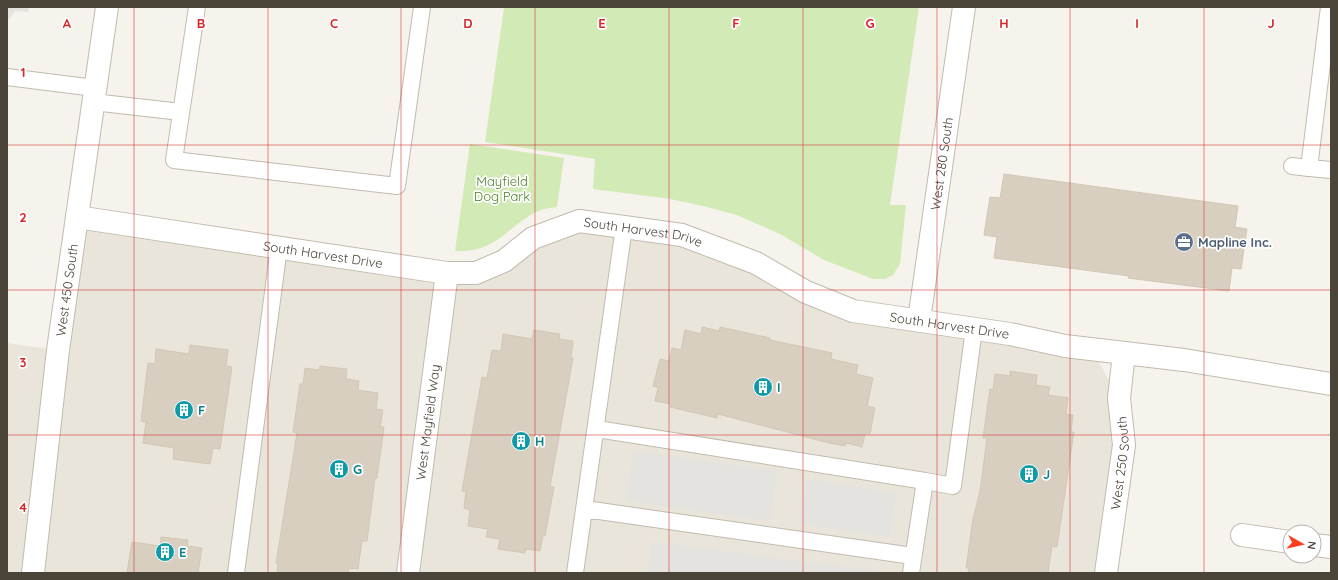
<svg xmlns="http://www.w3.org/2000/svg" width="1338" height="580" viewBox="0 0 1338 580" font-family="Quicksand,sans-serif">
<style>
.residential{fill:#eae5da}
.green{fill:#d2eab5}
.parking{fill:#e5e3e0}
.building{fill:#d8cfc1;stroke:#d3c7b4}
.lines{fill:none;stroke-linecap:round;stroke-linejoin:round}
.service-casing{stroke:#c2bbae;stroke-width:18}
.minor-casing{stroke:#c2bbae;stroke-width:24}
.service{stroke:#fff;stroke-width:16}
.minor{stroke:#fff;stroke-width:22}
.grid{fill:none;stroke:#d62828;stroke-width:1;stroke-opacity:0.55}
.labels{text-anchor:middle;stroke-width:3.5;stroke-linejoin:round;paint-order:stroke}
.street-label{font-size:13px;fill:#4b4439;stroke:#fff}
.park-label{font-size:13px;fill:#4a7f2a;stroke:#fff}
.service-label{font-size:13px;font-weight:bold;fill:#4e5e75;stroke:#fff;text-anchor:start}
.culture-label{font-size:13px;font-weight:bold;fill:#0d838f;stroke:#fff;text-anchor:start}
.grid-label{font-size:13px;text-anchor:middle;font-weight:bold;fill:#d62828;stroke:#fff;stroke-width:3.5;stroke-linejoin:round;paint-order:stroke}
</style>
<rect width="100%" height="100%" fill="#f6f3ec"/>
<path class="residential" d="M77 217 447 273 579 221 682 235 806 292 1065 346 1098 361 1119 398 1106 573H7V343L58 350Z"/>
<path class="green" d="M504 7H919L890 205H906L900 264 893 275 885 279H873L824 260 780 234 737 215 703 206 670 199 593 189 595 159 485 142Z
M470 144 564 158 557 207C550 208 542 209 536 212 505 229 495 253 455 251Z"/>
<path class="parking" d="M7 7H29L28 12 15 11 7 22Z
M633 451 778 471 770 521 626 501Z
M807 479 896 493 890 537 799 524Z
M651 541 884 572V573H648Z"/>
<path class="building" d="M1004 174 1238 206 1235 227 1247 229 1241 269 1232 268 1229 291 1128 278 1129 276 994 258 997 237 984 235 990 197 1000 198Z
M702 327 719 331 720 327 770 338V340L832 353 831 359 858 365 856 374 873 378 867 406 875 408 870 434 865 433 862 447 846 443 845 446 829 443 718 414 717 418 670 407 671 404 655 401 658 387 653 386 660 359 669 361 672 348 681 350 685 330 701 334Z
M534 330 560 334 559 339 573 341 571 357 573 358 550 487H554L545 536 543 535 540 551 526 549 525 553 498 549 500 539 486 537 488 529 468 526 470 510 464 508 466 491H462L482 377 487 378 492 350 501 351 503 334 532 339Z
M190 345 228 350 226 366 232 367 220 449 213 448 210 464 173 459 174 448 143 443 146 422 141 421 148 363 155 364 156 349 189 354Z
M320 366 347 369 346 379 359 381 358 390 378 393 376 409 383 410 380 427H384L377 478H375L367 541H362L358 569 349 568 348 573H277L278 563H276L297 433 293 432 300 384H303L305 368 319 370Z
M1010 371 1037 375 1036 385 1050 387 1048 395 1068 398 1066 414 1073 415 1071 432H1074L1057 547 1052 546 1048 573H968L969 568H966L973 519 980 491 987 438H983L990 389 993 390 995 374 1010 376Z
M161 537 188 540 187 546 202 548 198 573H127L132 542 160 546Z"/>
<g class="lines">
<g class="service-casing">
<path id="service" d="M197 7 174 160 397 186 422 7
M1329 7 1309 168 1331 170
M7 77 95 88
M93 102 181 112
M1292 166 1309 168
M597 429 925 481
M585 509 913 556
M236 573 279 247
M575 573 624 227
M911 573 925 481 953 486 974 329"/>
</g>
<g class="minor-casing">
<g id="minor">
<path id="s1" d="M77 217 447 273H476L504 261 533 238 579 221 624 227 682 235 756 263 806 292 853 311 1010 334 1065 346 1184 360 1331 384"/>
<path id="s2" d="M919 320 964 7"/>
<path d="M1242 535 1290 542"/>
<path d="M1314 545 1331 547"/>
<path id="s3" d="M33 573 58 350 107 7"/>
<path id="s4" d="M408 573 447 273"/>
<path id="s5" d="M1106 573 1124 445 1119 398 1124 353"/>
</g>
</g>
<use href="#service" class="service"/>
<use href="#minor" class="minor"/>
</g>
<path class="grid" d="M134 7V573M268 7V573M401 7V573M535 7V573M669 7V573M803 7V573M937 7V573M1070 7V573M1204 7V573M7 145H1331M7 290H1331M7 435H1331"/>
<defs>
<g id="office-disc" transform="scale(1)"><circle r="9.5" fill="#5c6f8a" stroke="#fff"/><path d="M-6-3h4V-5.5h4V-3h4V5H-6ZM-1-4.5V-3h2v-1.5ZM-6 0V1H6V0Z" fill="#fff"/></g>
<g id="building-disc" transform="scale(1)"><circle r="9.5" fill="#0f9aa8" stroke="#fff"/><path d="M-4-6H4V6H1V3H-1V6H-4ZM-2.5-4.3h1.7v1.8h-1.7ZM.8-4.3h1.7v1.8H.8ZM-2.5-1h1.7V.8h-1.7ZM.8-1h1.7V.8H.8Z" fill="#fff"/></g>
</defs>
<g fill-rule="evenodd">
<use href="#office-disc" x="1184" y="242"/>
<use href="#building-disc" x="763" y="387"/>
<use href="#building-disc" x="184" y="410"/>
<use href="#building-disc" x="521" y="441"/>
<use href="#building-disc" x="339" y="469"/>
<use href="#building-disc" x="1029" y="474"/>
<use href="#building-disc" x="165" y="552"/>
</g>
<g class="labels">
<g class="street-label">
<text dy="5" stroke="none"><textPath href="#s2" startOffset="158">West 280 South</textPath></text>
<text dy="5" stroke="none"><textPath href="#s1" startOffset="585">South Harvest Drive</textPath></text>
<text dy="5" stroke="none"><textPath href="#s1" startOffset="249">South Harvest Drive</textPath></text>
<text dy="5" stroke="none"><textPath href="#s3" startOffset="285">West 450 South</textPath></text>
<text dy="5" stroke="none"><textPath href="#s1" startOffset="909">South Harvest Drive</textPath></text>
<text dy="5" stroke="none"><textPath href="#s4" startOffset="152">West Mayfield Way</textPath></text>
<text dy="5" stroke="none"><textPath href="#s5" startOffset="111">West 250 South</textPath></text>
</g>
<g class="park-label">
<text x="502" y="186">Mayfield<tspan x="502" dy="15">Dog Park</tspan></text>
</g>
<g class="service-label">
<text x="1198" y="247">Mapline Inc.</text>
</g>
<g class="culture-label">
<text x="777" y="392">I</text>
<text x="198" y="415">F</text>
<text x="535" y="446">H</text>
<text x="353" y="474">G</text>
<text x="1043" y="479">J</text>
<text x="179" y="557">E</text>
</g>
</g>
<g class="grid-label">
<text x="67" y="28">A</text>
<text x="201" y="28">B</text>
<text x="334" y="28">C</text>
<text x="468" y="28">D</text>
<text x="602" y="28">E</text>
<text x="736" y="28">F</text>
<text x="870" y="28">G</text>
<text x="1004" y="28">H</text>
<text x="1137" y="28">I</text>
<text x="1271" y="28">J</text>
<text x="23" y="77">1</text>
<text x="23" y="222">2</text>
<text x="23" y="367">3</text>
<text x="23" y="512">4</text>
</g>
<rect width="1338" height="580" fill="none" stroke="#4b4439" stroke-width="16"/>
<g transform="translate(1302 544) rotate(98)"><circle r="19" fill="#ffffff" stroke="#b7b4b0"/>
<path d="M0-3L7 15L0 10L-7 15Z" fill="#fc3f1d"/>
<text y="-6" font-size="11" font-weight="bold" text-anchor="middle" fill="#4b4439">N</text>
</g>
</svg>
